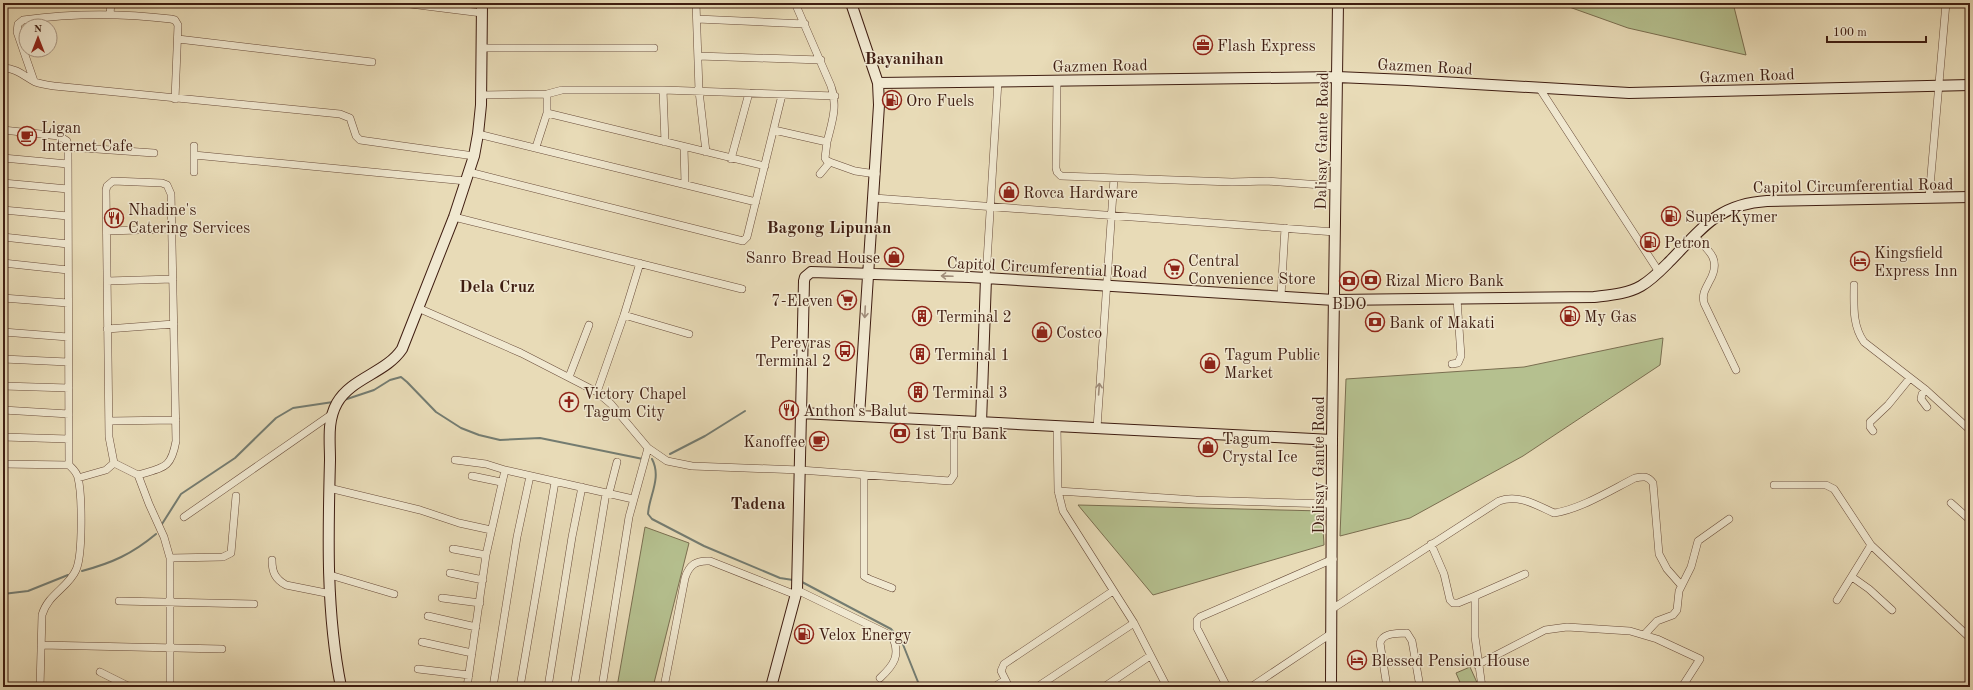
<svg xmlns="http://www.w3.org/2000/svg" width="1973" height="690" viewBox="0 0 1973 690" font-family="'Old Standard TT',serif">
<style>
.green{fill:#b5c08f;stroke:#7a6e50}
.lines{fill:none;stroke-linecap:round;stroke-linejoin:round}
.stream{stroke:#747c71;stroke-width:2}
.street-casing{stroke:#694c3a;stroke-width:8}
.secondary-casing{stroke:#3f1d11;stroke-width:12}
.street{stroke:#f0e8d0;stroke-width:7}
.secondary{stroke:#f0e8d0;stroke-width:10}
.oneway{stroke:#a08d7a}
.labels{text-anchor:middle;stroke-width:3;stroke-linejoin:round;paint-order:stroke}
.poi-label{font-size:16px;fill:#3f1d11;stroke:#f0e8d0;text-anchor:start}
.street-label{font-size:16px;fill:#3f1d11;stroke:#f0e8d0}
.neighbourhood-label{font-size:17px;font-weight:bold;fill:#3f1d11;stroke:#f0e8d0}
</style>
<rect width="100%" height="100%" fill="#e8dbb7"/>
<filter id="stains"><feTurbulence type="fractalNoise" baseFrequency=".005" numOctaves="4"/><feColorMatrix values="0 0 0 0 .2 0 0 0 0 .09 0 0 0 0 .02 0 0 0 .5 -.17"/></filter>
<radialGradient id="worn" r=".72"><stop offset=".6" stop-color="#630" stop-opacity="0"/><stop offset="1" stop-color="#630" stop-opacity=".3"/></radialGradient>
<path class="green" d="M1558 3H1733L1746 55 1628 28Z
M1663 338 1660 365 1523 456 1410 518 1340 536 1346 379 1524 367Z
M1078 505 1322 511 1324 545 1153 595Z
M645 527 689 543 653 687H617Z
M1470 667 1479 687H1462L1456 673Z"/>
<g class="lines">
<path class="stream" d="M344 400 374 390 390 380 401 377 407 382 436 412 461 428 479 435 500 440 540 438 643 459
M670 454 705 436 745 411
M652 459C662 478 649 496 648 514L652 519 704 546 780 578 793 580
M162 524 181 494 235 458 276 418 293 408 333 402
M82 571C112 563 132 554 156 534
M802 582 891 629 902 642 920 687
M3 594 28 591 68 575"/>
<g class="street-casing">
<path id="street" d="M402 3 482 13
M696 3 699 91 706 152
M110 14 111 3
M697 19 805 24
M178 39 372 62
M483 48H654
M698 56 821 60
M3 68C16 68 24 76 35 82 41 84 47 85 54 86L340 114 350 118 356 136 360 140 474 156
M34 81 17 32 18 24 23 20C73 13 121 13 171 19L175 20 178 25 175 99
M1057 81 1056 168 1057 172 1061 176 1232 182 1267 181 1335 186
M1540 89 1659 272
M663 90 665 142
M482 95 547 94 562 90H663L835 96
M547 113 765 166
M3 130 59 136 67 141 68 147 69 465
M774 130 827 142C832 122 838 106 831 86L795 3
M478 134 756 202
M827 142 825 158 827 161 855 171 876 174
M68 147 154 153
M536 147 547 113V94
M684 147 685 184
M194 155 466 181
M3 158 68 164
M731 159 749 93
M194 172V146
M469 172 743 241 747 237 782 95
M820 174 830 162
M3 183 68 189
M874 198 1335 232
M1929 198 1946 3
M3 210 68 216
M454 217 742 289
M107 231 171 229
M1694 236C1710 251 1722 260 1709 282 1705 290 1702 294 1704 303L1736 370
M3 237 68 244
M3 263 68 270
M986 278 998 81
M107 281 173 279
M1854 285C1854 305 1852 325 1864 342L1926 390 1970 430
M1281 296 1285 228
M3 298 68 303
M418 308 521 353 597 392 611 404 648 448 667 461 692 466 800 470 950 481 954 475V421
M624 315 640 263
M107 329 174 324
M3 332 68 337
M3 359 68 362
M1452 364 1458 363 1461 356 1457 299
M569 377 589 325
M3 386 69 388
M1926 390 1922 394 1921 399 1927 407
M597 392 624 315 689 334
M3 410 69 414
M109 421 176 420
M1057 426 1058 491 1063 511 1134 623 1167 687
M1097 428 1114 178
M1873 431 1870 427V422L1888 405 1910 378
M3 437 69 439
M455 460 486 464 505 470
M114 463 109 437 106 190 107 186 113 181 162 183 167 185 171 194 176 441C171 469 164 467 138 475
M114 463 138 475 149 504 164 537 170 558V687
M3 464 69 465C73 469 77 472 78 478 82 493 83 555 76 570 68 588 48 594 42 615L40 687
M864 475V576L869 579 892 588
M472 476 501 482
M78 478 106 470 114 463
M1774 485H1826L1834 489 1871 545 1970 638
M329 488 420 510 459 523 491 530
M1058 491 1196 500 1331 504
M609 493 617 462
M1951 503 1970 520
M184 517 332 414
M1431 544 1444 574 1450 600 1453 603H1458L1475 596
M453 549 486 555
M170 558 223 557 231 553 236 496
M272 560C272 572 275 579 286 585L331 594
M450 573 483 580
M330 575 394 594
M1852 577 1869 589 1892 610
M797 590 892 636C901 655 894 665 880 678
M442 598 480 603
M1837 600 1871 545
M119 601 254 604
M1332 609 1499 501C1519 494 1536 505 1554 513 1581 509 1611 490 1635 478 1644 476 1648 476 1653 483L1659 554 1667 569 1681 585
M428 616 476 627
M1644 635 1657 621 1673 615 1677 610 1679 591 1691 567 1698 541 1729 519
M422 642 472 653
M41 645 222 649
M1477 665 1545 630 1567 627 1630 631 1657 639 1700 659 1682 687
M418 669 469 675
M100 672 130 687
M467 687 486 555 505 470 633 499
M493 687 517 537 530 476
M520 687 555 482
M548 687 572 537 582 487
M574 687 606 493
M602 687 629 517 648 448
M664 687 685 578C689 565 696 560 710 561L796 595
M994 687 1005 680
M1009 687 1001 671 1004 664 1113 591
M1037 687 1134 623
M1104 687 1150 656
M1227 687 1197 628V620L1200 617 1333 559
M1251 687 1332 633
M1387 687 1380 643C1383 632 1397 634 1407 633L1412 641 1420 687
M1482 687 1475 637V596L1525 574"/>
</g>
<g class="secondary-casing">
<path id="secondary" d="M851 3 878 83 879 105 859 416
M878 83 1337 77 1407 80 1629 93 1970 85
M801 413 1332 440
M981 423 986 278
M341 687C326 612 328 535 330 460 330 440 327 421 337 403 351 378 386 373 402 349L454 217 474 156 478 134 481 105 482 3
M771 687 797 590 804 281 805 277 811 272 969 277 1334 300 1594 297C1610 295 1627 294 1641 286 1653 279 1662 269 1671 260 1703 227 1719 204 1767 201L1970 197
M1331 687 1332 440 1338 3"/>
</g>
<use href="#street" class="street"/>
<use href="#secondary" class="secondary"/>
</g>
<defs><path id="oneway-shaft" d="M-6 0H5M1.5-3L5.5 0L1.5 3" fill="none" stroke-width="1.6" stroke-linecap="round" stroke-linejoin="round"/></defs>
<g class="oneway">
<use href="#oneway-shaft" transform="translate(947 276) rotate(-178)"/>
<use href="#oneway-shaft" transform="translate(865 312) rotate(93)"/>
<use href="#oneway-shaft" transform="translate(1099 389) rotate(-86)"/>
</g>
<defs>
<g id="office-ring" transform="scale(1)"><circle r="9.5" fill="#f0e8d0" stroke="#8f2418" stroke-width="1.5"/><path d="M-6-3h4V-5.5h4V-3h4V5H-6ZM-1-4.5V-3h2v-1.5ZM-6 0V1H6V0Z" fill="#8f2418"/></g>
<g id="fuel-ring" transform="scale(1)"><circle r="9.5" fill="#f0e8d0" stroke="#8f2418" stroke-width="1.5"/><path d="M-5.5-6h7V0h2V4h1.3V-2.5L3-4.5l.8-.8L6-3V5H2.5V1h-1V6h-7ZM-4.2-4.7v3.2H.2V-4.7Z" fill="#8f2418"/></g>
<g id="cafe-ring" transform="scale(1)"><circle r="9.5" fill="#f0e8d0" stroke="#8f2418" stroke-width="1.5"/><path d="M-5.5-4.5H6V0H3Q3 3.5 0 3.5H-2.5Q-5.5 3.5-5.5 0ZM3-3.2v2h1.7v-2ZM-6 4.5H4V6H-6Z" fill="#8f2418"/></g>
<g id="shop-ring" transform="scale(1)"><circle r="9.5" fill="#f0e8d0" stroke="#8f2418" stroke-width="1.5"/><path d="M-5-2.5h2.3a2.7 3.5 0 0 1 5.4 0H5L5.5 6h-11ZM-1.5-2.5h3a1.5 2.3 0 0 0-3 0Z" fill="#8f2418"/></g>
<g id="restaurant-ring" transform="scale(1)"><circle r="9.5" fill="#f0e8d0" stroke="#8f2418" stroke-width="1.5"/><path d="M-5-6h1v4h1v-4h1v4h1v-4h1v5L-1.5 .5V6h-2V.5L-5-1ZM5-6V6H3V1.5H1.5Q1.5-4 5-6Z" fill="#8f2418"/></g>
<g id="hotel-ring" transform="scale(1)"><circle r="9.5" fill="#f0e8d0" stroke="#8f2418" stroke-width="1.5"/><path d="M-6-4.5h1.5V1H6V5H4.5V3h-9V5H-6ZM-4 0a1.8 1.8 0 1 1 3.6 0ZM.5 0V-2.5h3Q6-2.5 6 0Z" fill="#8f2418"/></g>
<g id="supermarket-ring" transform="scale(1)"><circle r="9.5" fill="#f0e8d0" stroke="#8f2418" stroke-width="1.5"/><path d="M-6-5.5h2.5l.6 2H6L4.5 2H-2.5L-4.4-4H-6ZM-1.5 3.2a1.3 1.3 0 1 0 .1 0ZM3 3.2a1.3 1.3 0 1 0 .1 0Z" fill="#8f2418"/></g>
<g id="bank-ring" transform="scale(1)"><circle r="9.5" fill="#f0e8d0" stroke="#8f2418" stroke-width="1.5"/><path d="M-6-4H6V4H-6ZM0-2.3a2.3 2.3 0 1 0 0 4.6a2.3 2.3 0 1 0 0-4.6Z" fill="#8f2418"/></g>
<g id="building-ring" transform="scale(1)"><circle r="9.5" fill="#f0e8d0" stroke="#8f2418" stroke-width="1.5"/><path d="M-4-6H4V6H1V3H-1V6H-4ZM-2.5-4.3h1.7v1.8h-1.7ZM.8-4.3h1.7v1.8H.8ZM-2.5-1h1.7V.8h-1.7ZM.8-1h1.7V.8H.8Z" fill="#8f2418"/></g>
<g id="bus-ring" transform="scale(1)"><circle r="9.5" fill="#f0e8d0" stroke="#8f2418" stroke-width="1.5"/><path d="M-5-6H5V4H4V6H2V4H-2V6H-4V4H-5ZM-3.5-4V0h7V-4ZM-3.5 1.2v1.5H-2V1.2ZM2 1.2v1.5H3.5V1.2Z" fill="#8f2418"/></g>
<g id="church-ring" transform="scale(1)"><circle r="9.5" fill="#f0e8d0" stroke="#8f2418" stroke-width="1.5"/><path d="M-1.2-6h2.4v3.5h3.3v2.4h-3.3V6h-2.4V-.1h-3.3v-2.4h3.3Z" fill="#8f2418"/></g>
</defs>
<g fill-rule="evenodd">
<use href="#office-ring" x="1203" y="45"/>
<use href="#fuel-ring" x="892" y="100"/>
<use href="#cafe-ring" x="27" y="136"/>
<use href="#shop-ring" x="1009" y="192"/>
<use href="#fuel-ring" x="1671" y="216"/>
<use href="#restaurant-ring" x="114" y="218"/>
<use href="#fuel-ring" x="1650" y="242"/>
<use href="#shop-ring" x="894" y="257"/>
<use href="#hotel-ring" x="1860" y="261"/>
<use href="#supermarket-ring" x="1174" y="269"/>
<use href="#bank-ring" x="1371" y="280"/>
<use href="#bank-ring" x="1349" y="281"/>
<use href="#supermarket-ring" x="847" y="300"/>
<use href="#building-ring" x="922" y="316"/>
<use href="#fuel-ring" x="1570" y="316"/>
<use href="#bank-ring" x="1375" y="322"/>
<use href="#shop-ring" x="1042" y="332"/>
<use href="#bus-ring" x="845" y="351"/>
<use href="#building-ring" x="920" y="354"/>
<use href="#shop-ring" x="1210" y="363"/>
<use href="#building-ring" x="918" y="392"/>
<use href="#church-ring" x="569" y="402"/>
<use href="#restaurant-ring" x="789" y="410"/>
<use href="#bank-ring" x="900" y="433"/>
<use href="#cafe-ring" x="819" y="441"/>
<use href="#shop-ring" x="1208" y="447"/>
<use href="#fuel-ring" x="804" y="634"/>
<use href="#hotel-ring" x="1357" y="660"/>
</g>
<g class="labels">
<g class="poi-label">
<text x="1217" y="51">Flash Express</text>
<text x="906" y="106">Oro Fuels</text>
<text x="41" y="133">Ligan<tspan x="41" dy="18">Internet Cafe</tspan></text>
<text x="1023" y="198">Rovca Hardware</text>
<text x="128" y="215">Nhadine's<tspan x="128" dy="18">Catering Services</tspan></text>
<text x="1685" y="222">Super Kymer</text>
<text x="1664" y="248">Petron</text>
<text x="1874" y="258">Kingsfield<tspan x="1874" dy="18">Express Inn</tspan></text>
<text x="880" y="263" text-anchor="end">Sanro Bread House</text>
<text x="1188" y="266">Central<tspan x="1188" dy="18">Convenience Store</tspan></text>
<text x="1385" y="286">Rizal Micro Bank</text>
<text x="833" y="306" text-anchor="end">7-Eleven</text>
<text x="1349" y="309" text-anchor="middle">BDO</text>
<text x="936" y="322">Terminal 2</text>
<text x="1584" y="322">My Gas</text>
<text x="1389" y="328">Bank of Makati</text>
<text x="1056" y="338">Costco</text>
<text x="831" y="348" text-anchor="end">Pereyras<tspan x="831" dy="18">Terminal 2</tspan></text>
<text x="934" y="360">Terminal 1</text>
<text x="1224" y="360">Tagum Public<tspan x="1224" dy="18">Market</tspan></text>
<text x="932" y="398">Terminal 3</text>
<text x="583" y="399">Victory Chapel<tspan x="583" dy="18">Tagum City</tspan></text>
<text x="803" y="416">Anthon's Balut</text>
<text x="914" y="439">1st Tru Bank</text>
<text x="1222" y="444">Tagum<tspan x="1222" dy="18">Crystal Ice</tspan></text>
<text x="805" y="447" text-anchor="end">Kanoffee</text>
<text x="818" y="640">Velox Energy</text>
<text x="1371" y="666">Blessed Pension House</text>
</g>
<g class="street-label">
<text transform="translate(1100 65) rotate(-1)" y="6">Gazmen Road</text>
<text transform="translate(1425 66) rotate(3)" y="6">Gazmen Road</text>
<text transform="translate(1747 75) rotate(-2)" y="6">Gazmen Road</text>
<text transform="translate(1321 141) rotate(-89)" y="6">Dalisay Gante Road</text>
<text transform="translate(1853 185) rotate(-1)" y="6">Capitol Circumferential Road</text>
<text transform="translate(1047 267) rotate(3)" y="6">Capitol Circumferential Road</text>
<text transform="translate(1318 465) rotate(-90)" y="6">Dalisay Gante Road</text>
</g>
<g class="neighbourhood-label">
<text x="904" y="64">Bayanihan</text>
<text x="829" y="233">Bagong Lipunan</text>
<text x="497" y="292">Dela Cruz</text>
<text x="758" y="509">Tadena</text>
</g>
</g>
<rect width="1973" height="690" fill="none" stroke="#e8dbb7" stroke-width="16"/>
<rect x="4" y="4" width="1965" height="682" fill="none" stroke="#3f1d11" stroke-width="2"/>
<rect x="8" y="8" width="1957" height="674" fill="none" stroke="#3f1d11"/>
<g transform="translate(38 38)"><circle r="19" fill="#f0e8d0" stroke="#a99784"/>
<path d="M0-3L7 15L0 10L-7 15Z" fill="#8f2418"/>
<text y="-6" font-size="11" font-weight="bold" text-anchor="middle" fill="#3f1d11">N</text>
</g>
<path d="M1827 36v6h99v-6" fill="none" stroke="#3f1d11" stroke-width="2"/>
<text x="1833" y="36" font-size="12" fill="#3f1d11" stroke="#f0e8d0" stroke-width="3" paint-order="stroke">100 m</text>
<rect width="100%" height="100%" filter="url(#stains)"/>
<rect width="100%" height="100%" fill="url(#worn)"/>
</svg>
